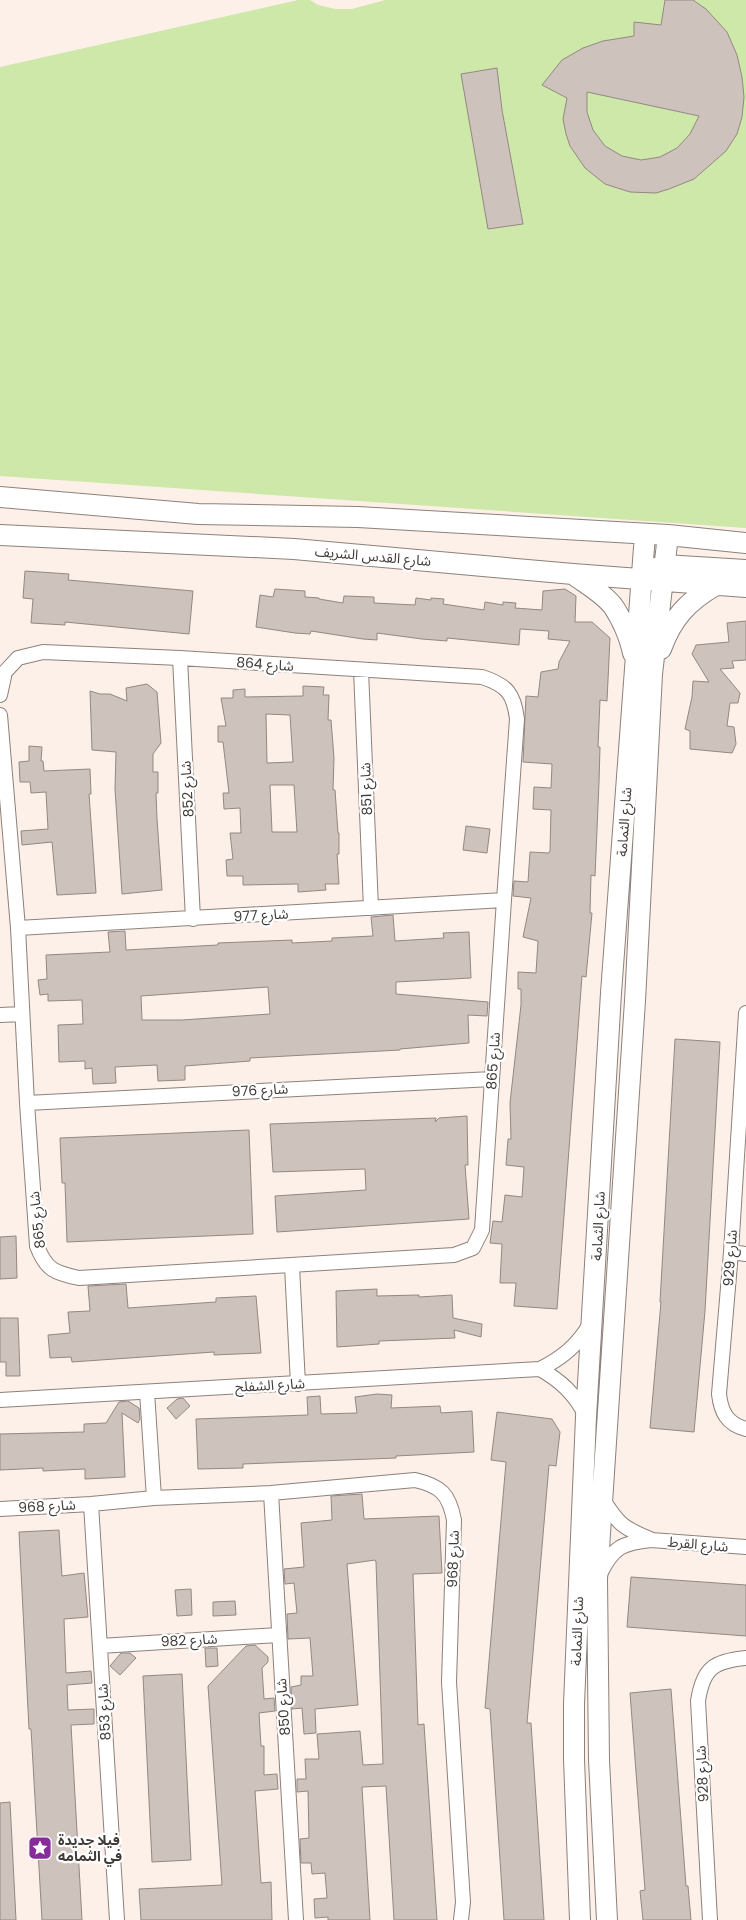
<svg xmlns="http://www.w3.org/2000/svg" width="746" height="1920" viewBox="0 0 746 1920" font-family="Poppins,'Noto Sans Arabic',sans-serif">
<style>
.green{fill:#cee8a9}
.building{fill:#cdc2bc;stroke:#938882;fill-rule:evenodd}
.lines{fill:none;stroke-linecap:round;stroke-linejoin:round}
.street-casing{stroke:#8c817b;stroke-width:16}
.secondary-casing{stroke:#8c817b;stroke-width:22}
.street{stroke:#fff;stroke-width:14}
.secondary{stroke:#fff;stroke-width:20}
.labels{text-anchor:middle;stroke-width:4.5;stroke-linejoin:round;paint-order:stroke}
.street-label{font-size:14px;fill:#403b38;stroke:#fff}
.poi-label{font-size:14px;font-weight:bold;fill:#403b38;stroke:#fff;text-anchor:start}
</style>
<rect width="100%" height="100%" fill="#fcf0e9"/>
<path class="green" d="M298 0H310L318 5 335 9H352L385 0H746V528L0 476V67Z"/>
<path class="building" d="M665 0H693L706 9 727 32 737 55 742 77 744 97 742 117 737 134 726 151 694 179 669 189 656 193 630 192 605 184 585 168 570 146 566 134 563 119 567 98 542 85 562 60 583 48 603 41 634 36V22L661 25ZM587 92 699 116 690 134 677 148 660 157 641 160 622 156 605 146 593 130 587 112Z
M497 68 502 110 523 224 488 229 461 74Z
M25 571 69 574 68 580 193 591 189 634 65 622V625L31 623 33 599 23 598Z
M275 589 305 591V597L319 598V599L343 603 344 596 374 597V603L415 605 416 598 431 600V598L444 599 443 604 484 610 485 602 503 605V602L516 603 515 608 542 610 543 591 565 589 576 596 575 622H592L610 638 607 701 600 700 598 747H600L599 782 595 876 591 875 590 913H592L586 977 582 976 557 1309 514 1306 516 1283H500L502 1244 490 1243 493 1221 502 1222 505 1195 522 1197 524 1167 506 1165 508 1139H511L510 1103 521 1005V989H518V972L536 973 538 941 523 937 531 898 513 896 514 881 528 882 530 852 549 853 550 851 551 810 533 809 534 787 551 788 552 764 523 762 526 696 538 697 541 672 558 669 559 662 570 641 548 639 549 631 520 629 519 645 447 638V641L422 639 377 633V640L363 639 311 631 310 634 295 633 256 627 260 595 273 597Z
M746 621V660L732 661 734 668 720 669 740 693 738 703H730L727 726 734 727 736 744 732 753 690 749V731L685 729 692 697 693 681 709 682 692 654 696 645 729 642 727 623Z
M147 684 157 692 161 743 153 754V772H158V793H156L157 819 162 890 122 894 115 789 116 752 92 750 90 691 100 694H110L127 701 126 688Z
M303 686 324 687 323 695H329L328 720H331L334 758 333 790H335L338 833H339V854H337L339 884H325L326 890 298 892V884L243 885V876H227L226 860 233 859 230 833H241L240 808 224 809 223 793H229L223 742H218V726H226L221 698H233V690L245 689V697L303 696ZM266 714 290 715 293 762 267 763ZM270 785H294L297 832H272Z
M29 746 42 747 41 761H43L44 771 90 769 91 794H89L96 893 57 895 52 842 22 845 21 831 48 829 46 792 31 793 30 782H20L19 762 29 761Z
M466 826 490 829 487 853 463 850Z
M393 915 395 941 444 938 443 933 469 932 471 978 396 982V994L488 1002 487 1016 468 1015 469 1043 400 1049V1050L250 1058V1061L185 1066V1080L158 1081 157 1065 115 1067 116 1083 93 1084 92 1068 85 1069V1061L59 1062 58 1025 83 1024 82 1000 48 1001V994L40 995 38 980 47 979 46 955 110 952 108 932 125 931 126 950 218 945V943L292 940V943L332 941V938L373 936 371 917ZM268 987 270 1014 182 1020H142L141 996Z
M675 1039 720 1042 705 1311 694 1432 650 1428 661 1302H660Z
M467 1116 468 1165H465L469 1219 277 1232 275 1196 366 1190 365 1169 273 1172 270 1124 436 1118 435 1122 439 1118Z
M249 1130 253 1234 67 1242 65 1183H62L60 1138Z
M16 1236 17 1278 0 1279V1237Z
M126 1284 128 1308 216 1302V1298L256 1296 261 1353 214 1355V1352L72 1362 71 1357 50 1358 48 1335 70 1333 68 1312 90 1311 88 1286Z
M377 1289V1296L419 1295V1297L452 1295 453 1318 482 1324 481 1337 454 1330 455 1338 379 1341V1344L337 1347 336 1291Z
M0 1318H18L20 1376H6V1362H0Z
M377 1394 392 1395 391 1408 440 1406 441 1413 472 1411 474 1452 396 1456V1458L243 1464V1468L198 1469 196 1419 308 1415 307 1397 320 1396 321 1414 357 1413 355 1397Z
M183 1398 190 1406 176 1419 167 1408 177 1399Z
M128 1401 139 1408 140 1419 138 1423 122 1413 125 1477 85 1479V1469L43 1471V1468L0 1470V1434L84 1432V1424L106 1423 119 1402Z
M497 1412 552 1419 560 1432 556 1466 549 1465 527 1723H531L544 1920H504L490 1709 485 1708 506 1462 491 1460Z
M362 1494 364 1519 439 1516 442 1573 413 1574 418 1725 424 1724 437 1920H394L386 1786 362 1787 370 1920H328V1917L315 1918 314 1899 327 1898 325 1873 312 1874 311 1863H301L300 1839 309 1838 308 1791 297 1792V1779H306L305 1759H319L317 1734 360 1731 363 1765 383 1764 376 1562 375 1560 347 1564 358 1705 315 1709 316 1733 304 1734 302 1708 292 1709 291 1687 301 1685V1676H313L310 1638 288 1639 287 1614 297 1613 294 1583 285 1584 284 1569 304 1567 301 1523 332 1520 331 1496Z
M59 1530 62 1576 84 1573 88 1617 64 1619 66 1673 91 1671 92 1683 67 1685 68 1710 94 1709V1724L71 1725 82 1920H42L31 1729H29L19 1532Z
M631 1577 746 1585V1636L627 1627Z
M191 1589 192 1615 177 1616 175 1590Z
M235 1601 236 1615 213 1616V1602Z
M255 1645 268 1657V1662L262 1668 264 1699 274 1698 275 1711 259 1713 261 1746H264V1775L277 1774 278 1789 255 1791 261 1883 271 1882 272 1920H141L139 1889 222 1885 208 1686 246 1646Z
M205 1648H217L218 1666 206 1667Z
M121 1653H130L136 1658 120 1675 110 1666Z
M182 1674 191 1860 152 1862 143 1676Z
M671 1689 686 1886H688L691 1920H643L640 1891 645 1890 630 1693Z
M10 1802 16 1920H0V1803Z"/>
<g class="lines">
<g class="street-casing">
<path id="street" d="M180 658 193 919
M361 670 371 908
M0 695 5 672 18 658 43 652 180 658 482 677C507 685 514 694 517 719L504 900 482 1230 473 1248 454 1255 79 1278C55 1273 46 1270 37 1246L27 1103 18 928 0 715
M18 928 504 900
M746 1013 731 1252 719 1394C721 1412 727 1424 746 1429
M0 1015 22 1014
M27 1103 492 1079
M731 1252 746 1254
M292 1266 298 1384
M540 1369C561 1381 575 1394 586 1416
M147 1392 154 1498
M0 1400 540 1369C562 1358 578 1345 590 1324
M271 1493 296 1920
M602 1498C618 1524 623 1528 650 1539
M91 1504 117 1920
M0 1509 91 1504 154 1498 271 1493 415 1480C441 1486 449 1494 454 1520L449 1682 463 1902 461 1920
M600 1574C613 1547 622 1543 651 1540L746 1547
M100 1646 278 1635
M710 1920 698 1701C703 1668 714 1661 746 1658"/>
</g>
<g class="secondary-casing">
<path id="secondary" d="M0 497 198 514 358 517 668 535 746 543
M0 535 294 549 573 574 746 587
M651 570 664 565 746 570
M573 574C586 584 603 593 613 606 622 619 630 638 633 653
M661 649C672 618 688 601 716 585
M580 1920 574 1759V1704L586 1417 611 993 645 534
M607 1920 599 1760 597 1579 635 1001 652 674 668 535"/>
</g>
<use href="#street" class="street"/>
<use href="#secondary" class="secondary"/>
</g>
<defs>
<g id="sight-square" transform="scale(1.25)"><rect x="-9" y="-9" width="18" height="18" rx="4" fill="#862d99" stroke="#fff"/><path d="M0-6L1.8-2.2L6-1.7L2.9 1.2L3.7 5.4L0 3.3L-3.7 5.4L-2.9 1.2L-6-1.7L-1.8-2.2Z" fill="#fff"/></g>
</defs>
<g fill-rule="evenodd">
<use href="#sight-square" x="40" y="1848"/>
</g>
<g class="labels">
<g class="street-label">
<text transform="translate(373 556) rotate(5)" y="5">شارع القدس الشريف</text>
<text transform="translate(265 664) rotate(4)" y="5">شارع 864</text>
<text transform="translate(187 789) rotate(-93)" y="5">شارع 852</text>
<text transform="translate(366 789) rotate(-92)" y="5">شارع 851</text>
<text transform="translate(624 822) rotate(-86)" y="5">شارع الثمامة</text>
<text transform="translate(261 915) rotate(-3)" y="5">شارع 977</text>
<text transform="translate(493 1061) rotate(-86)" y="5">شارع 865</text>
<text transform="translate(260 1090) rotate(-3)" y="5">شارع 976</text>
<text transform="translate(37 1220) rotate(-96)" y="5">شارع 865</text>
<text transform="translate(598 1226) rotate(-87)" y="5">شارع الثمامة</text>
<text transform="translate(730 1258) rotate(-86)" y="5">شارع 929</text>
<text transform="translate(270 1385) rotate(-3)" y="5">شارع الشفلح</text>
<text transform="translate(47 1506) rotate(-3)" y="5">شارع 968</text>
<text transform="translate(698 1544) rotate(5)" y="5">شارع القرط</text>
<text transform="translate(453 1559) rotate(-88)" y="5">شارع 968</text>
<text transform="translate(577 1631) rotate(-88)" y="5">شارع الثمامة</text>
<text transform="translate(189 1640) rotate(-3)" y="5">شارع 982</text>
<text transform="translate(283 1707) rotate(-94)" y="5">شارع 850</text>
<text transform="translate(104 1712) rotate(-93)" y="5">شارع 853</text>
<text transform="translate(702 1774) rotate(-93)" y="5">شارع 928</text>
</g>
<g class="poi-label">
<text x="58" y="1845">فيلا جديدة<tspan x="58" dy="16">في الثمامه</tspan></text>
</g>
</g>
</svg>
